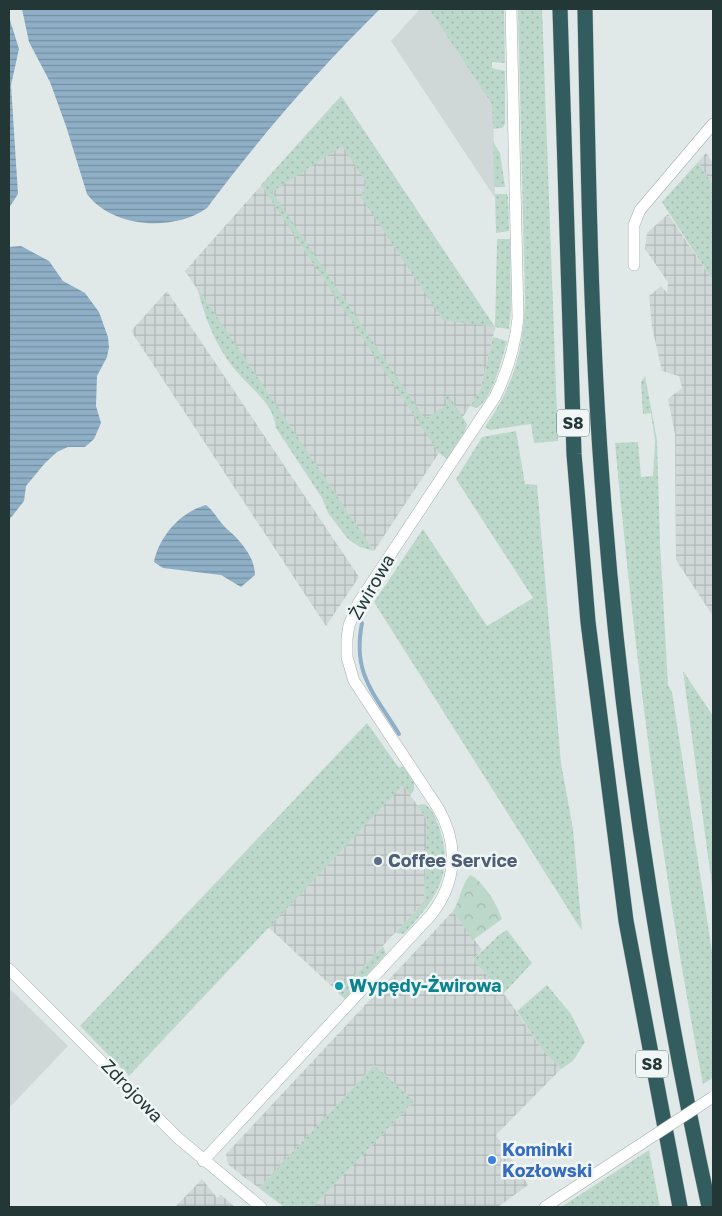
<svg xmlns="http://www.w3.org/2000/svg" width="722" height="1216" viewBox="0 0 722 1216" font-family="'Golos Text',sans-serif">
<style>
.built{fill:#cfd8d7}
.industrial{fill:url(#industrial-grid)}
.green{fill:url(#green-dots)}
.forest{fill:url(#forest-crowns)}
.water{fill:url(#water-rules)}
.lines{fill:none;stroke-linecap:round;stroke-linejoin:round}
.stream{stroke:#8fafc7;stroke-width:4}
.minor-casing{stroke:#a4b0af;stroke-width:12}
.highway-casing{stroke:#bdc3c3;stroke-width:16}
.minor{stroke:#fff;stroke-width:11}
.highway{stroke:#335c5f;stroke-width:15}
.minor-bridge-casing{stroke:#a4b0af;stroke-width:12;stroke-linecap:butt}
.minor-bridge{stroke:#fff;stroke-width:11}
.service-dot{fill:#5c6f8a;stroke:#f0f6f5;stroke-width:2}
.culture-dot{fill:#0f9aa8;stroke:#f0f6f5;stroke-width:2}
.shop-dot{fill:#3f7fe0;stroke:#f0f6f5;stroke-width:2}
.labels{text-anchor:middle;stroke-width:5;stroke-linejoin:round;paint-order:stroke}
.shield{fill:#f0f6f5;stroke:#607070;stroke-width:1}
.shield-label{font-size:16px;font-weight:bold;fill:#233737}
.street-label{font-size:18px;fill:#233737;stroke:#f0f6f5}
.service-label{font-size:18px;font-weight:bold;fill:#4e5e75;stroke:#f0f6f5;text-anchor:start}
.culture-label{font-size:18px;font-weight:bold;fill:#0d838f;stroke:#f0f6f5;text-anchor:start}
.shop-label{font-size:18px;font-weight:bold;fill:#366cbe;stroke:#f0f6f5;text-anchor:start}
</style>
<defs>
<pattern id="industrial-grid" width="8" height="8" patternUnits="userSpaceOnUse" patternTransform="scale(1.25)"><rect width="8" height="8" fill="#cfd8d7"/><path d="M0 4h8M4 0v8" fill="none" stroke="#b1bab9"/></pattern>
<pattern id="green-dots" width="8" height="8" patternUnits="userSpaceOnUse" patternTransform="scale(1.25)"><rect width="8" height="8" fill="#bcd8cb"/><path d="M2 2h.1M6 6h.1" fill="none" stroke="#a1baaf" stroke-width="1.8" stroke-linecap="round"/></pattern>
<pattern id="forest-crowns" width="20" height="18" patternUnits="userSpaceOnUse" patternTransform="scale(1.25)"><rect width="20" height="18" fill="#bcd8cb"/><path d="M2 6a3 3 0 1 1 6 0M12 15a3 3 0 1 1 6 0" fill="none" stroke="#a1baaf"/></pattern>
<pattern id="water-rules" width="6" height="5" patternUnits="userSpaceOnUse" patternTransform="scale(1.25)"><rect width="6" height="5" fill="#8fafc7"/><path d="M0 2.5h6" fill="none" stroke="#748fa2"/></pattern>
</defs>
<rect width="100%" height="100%" fill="#e0e9e7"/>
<path class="built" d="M420 9H429L493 104 495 198 391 41Z
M9 988 68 1046 9 1108Z"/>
<path class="industrial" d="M341 96 495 328 480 391 374 551 185 271Z
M706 153 713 163V185L698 162Z
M668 214 713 281V616L676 560 675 434 668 399 682 388 679 376 662 371 652 327 649 296 661 286 667 293 668 282 645 249 647 233Z
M167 291 359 577 326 626 131 331Z
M403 784 427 820 424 902 345 986 337 991 268 927Z
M453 911 482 950 473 960 508 999 541 1048 561 1069 496 1135 528 1185 498 1207H313L414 1101 374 1065 259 1188 244 1177 228 1164 226 1154Z
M202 1179 217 1198 221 1195 235 1207H175Z"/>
<path class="green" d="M429 9H504L505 63 492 62V68L505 71V124L502 128 493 129 492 104Z
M518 9H542L558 441 534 443 531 424 490 430 485 427C514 384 523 353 525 301Z
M341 96 495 327 497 239H510L511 310 509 329 443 320 361 197 366 182 342 146 272 192 425 419 448 404 444 397 449 396 467 424 466 429 447 459 439 453 261 185Z
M493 142 500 153 505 187H494Z
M698 162 713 185V281L662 202Z
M495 194H507L508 197 509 231 496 233Z
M197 287 374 551 360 547 348 539 328 513 322 498 276 428C273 403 253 391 238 373 216 348 205 318 197 287Z
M493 337 507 341C503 356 491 404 476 408L470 406 480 391Z
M645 376 657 440 660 543 668 685 672 692 713 958V1078L703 1084C662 872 635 658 615 443L638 442 641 477 653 476 655 441 651 413 643 414 641 382Z
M516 431 525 484 537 485 561 763 573 829 582 931 374 602 423 529 487 626 533 598 456 479 482 437Z
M683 671 713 716V893Z
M367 723 399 768 403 766 414 783V790L410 795 403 785 129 1076 80 1026Z
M424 804C433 808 437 821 440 830 455 876 433 902 404 934L395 933 424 902 427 820 417 805Z
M507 930 532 963 503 994 473 960 499 935Z
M383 946 386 954 345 999 338 993Z
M547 985 571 1014 585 1042 573 1061 561 1069 541 1048 517 1011Z
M374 1065 414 1101 313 1207H284L259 1188Z
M649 1150 660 1207H561Z"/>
<path class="forest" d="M471 875C485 884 497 904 502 919L473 940 453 911C460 901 463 879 471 875Z"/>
<path class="water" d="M22 9H380C317 71 260 137 207 208 174 232 112 228 87 194L66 126 50 82 29 42Z
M9 17 19 49 11 85 18 194 9 208Z
M21 246 49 261 63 281 85 293 99 312 108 337 109 347 107 357 97 376 96 406 101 423 94 439 85 447H68L57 452 45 463 26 486 24 501 9 520V247Z
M206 505C215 512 219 522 227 529 240 540 255 557 255 575L241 587 221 575 163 568 154 562C159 537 180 512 206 505Z"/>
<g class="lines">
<path class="stream" d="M362 623C352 674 374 693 399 734"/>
<g class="minor-casing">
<path id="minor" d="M634 265V225L640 210 713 124
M9 969 178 1138 261 1207
M203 1161 431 915C457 882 459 844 438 808L354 681 347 657V638L349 625 359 602 495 397C508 371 515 347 518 318L511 9
M545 1207 615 1161"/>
</g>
<g class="highway-casing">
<path id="highway" d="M560 9 574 454 588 622 626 921 680 1207
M585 9C588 156 590 304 600 451 617 705 655 959 709 1207"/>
</g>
<use href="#minor" class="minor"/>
<use href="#highway" class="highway"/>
<g class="minor-bridge-casing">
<path id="minor-bridge" d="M615 1161 713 1097"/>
</g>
<use href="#minor-bridge" class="minor-bridge"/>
</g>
<circle class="service-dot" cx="378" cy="861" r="5"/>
<circle class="culture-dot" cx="339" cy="986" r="5"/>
<circle class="shop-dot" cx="492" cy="1160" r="5"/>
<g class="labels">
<g class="shield">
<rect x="557" y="409.5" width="32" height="27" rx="4"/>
<rect x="636" y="1050.5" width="32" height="27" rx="4"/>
</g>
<g class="shield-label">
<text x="573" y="429">S8</text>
<text x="652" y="1070">S8</text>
</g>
<g class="street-label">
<text transform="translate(372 587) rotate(-60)" y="6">Żwirowa</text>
<text transform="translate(132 1091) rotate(46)" y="6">Zdrojowa</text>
</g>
<g class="service-label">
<text x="388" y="867">Coffee Service</text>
</g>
<g class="culture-label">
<text x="349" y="992">Wypędy-Żwirowa</text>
</g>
<g class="shop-label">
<text x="502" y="1156">Kominki<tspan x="502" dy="21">Kozłowski</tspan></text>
</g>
</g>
<rect width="722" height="1216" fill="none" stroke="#233737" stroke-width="20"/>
</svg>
